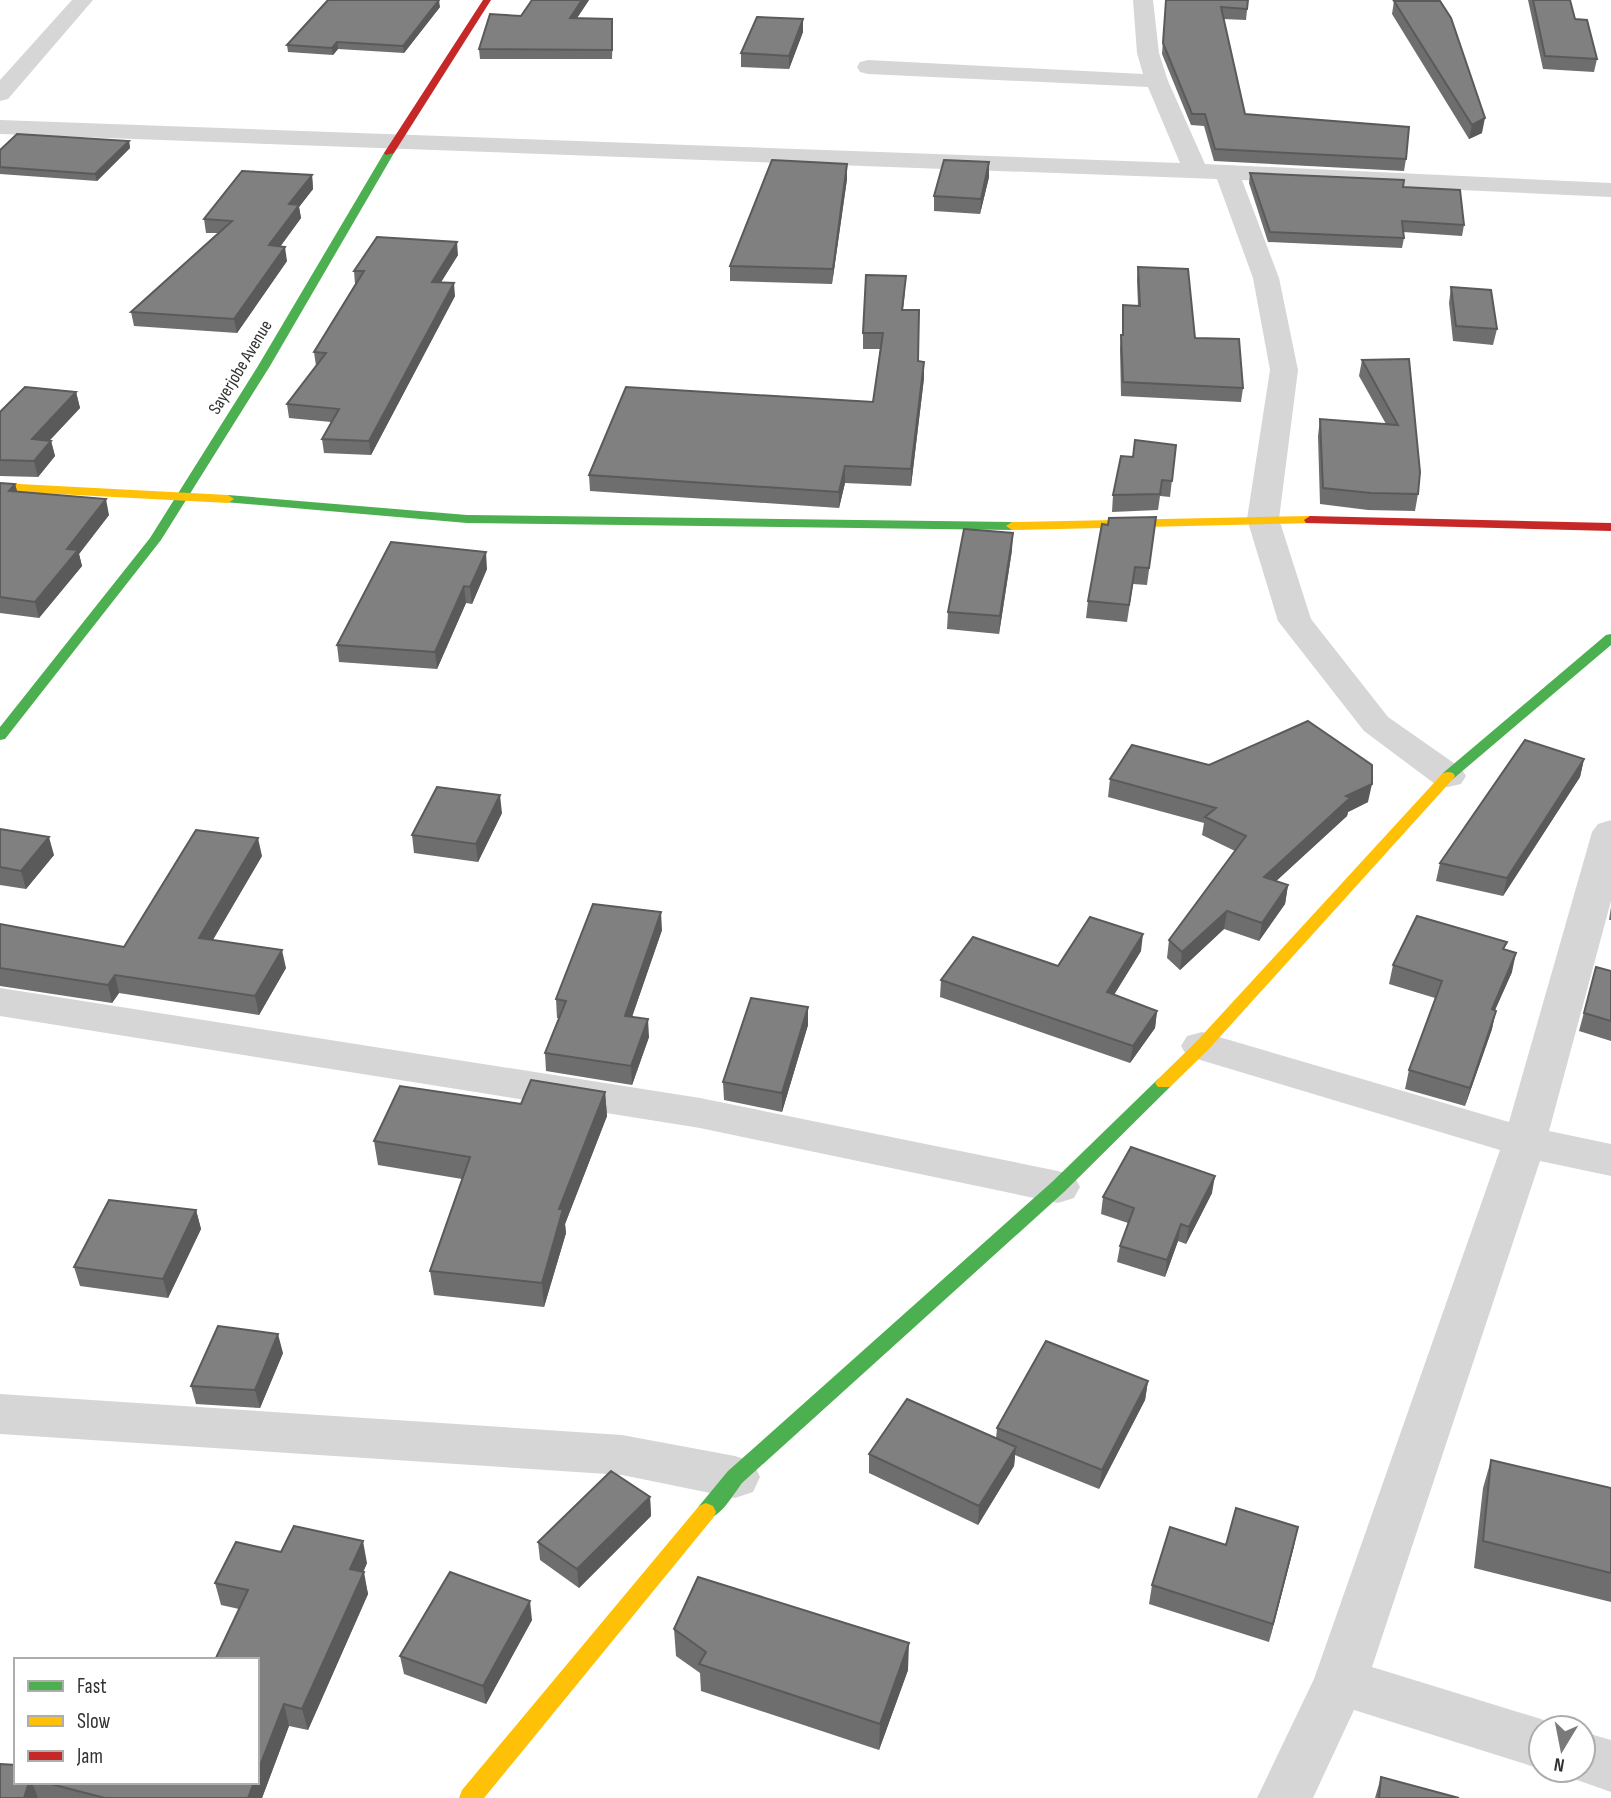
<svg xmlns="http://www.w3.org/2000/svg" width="1611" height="1798" viewBox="0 0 1611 1798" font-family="'Sofia Sans Condensed',sans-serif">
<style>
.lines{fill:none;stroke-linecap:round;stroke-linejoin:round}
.street{fill:#d6d6d6;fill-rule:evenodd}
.fast{fill:#4caf50;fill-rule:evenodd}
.slow{fill:#ffc107;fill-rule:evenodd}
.jam{fill:#c62828;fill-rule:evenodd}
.wall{fill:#6e6e6e}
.shaded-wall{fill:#5a5a5a}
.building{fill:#808080;stroke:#5a5a5a;stroke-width:2}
.labels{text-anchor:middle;stroke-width:7;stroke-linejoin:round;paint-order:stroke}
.far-street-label{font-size:18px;fill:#323232;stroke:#fff}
</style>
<rect width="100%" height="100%" fill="#fff"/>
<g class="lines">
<path class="street" d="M72 0H93L8 99 0 101V80Z
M1133 0H1153L1159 53 1168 81 1205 164 1611 183V197L1242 180 1279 278 1298 370 1279 519 1311 619 1388 717 1461 768 1466 776 1461 784 1448 787 1435 784 1364 731 1278 621 1247 519 1270 370 1253 278 1217 179 0 134V120L1180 163 1148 87 868 74 860 72 857 67 860 62 868 60 1143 74 1137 53Z
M1611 820V901L1549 1131 1611 1144V1176L1540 1161 1372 1667 1541 1719 1561 1728H1541V1769L1354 1710 1313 1798H1257L1314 1679 1500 1150 1187 1056 1181 1046 1187 1036 1202 1032 1509 1122 1592 832 1598 824Z
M0 988 700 1098 1058 1171 1074 1176 1080 1187 1074 1198 1058 1203 700 1128 0 1016Z
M0 1394 622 1435 735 1456 753 1462 760 1477 753 1492 735 1498 622 1475 0 1434Z
M1583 1732 1611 1740V1792L1563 1775 1561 1770H1583Z"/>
<path class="fast" d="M389 150 394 153 270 366 161 540 5 739 0 740V727L150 538 258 366 384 153Z
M228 495 467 515 1012 522 1018 526 1012 530 467 523 224 502V496Z
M1611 634V645L1453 779H1443L1441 776 1443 773 1606 635Z
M1164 1077 1170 1079 1173 1083 1170 1087 1064 1192 742 1483C732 1496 717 1525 699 1518L696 1512 699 1506 728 1471 1052 1182 1158 1079Z"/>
<path class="slow" d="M0 483 228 495 234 499 228 503 0 491Z
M1310 516 1316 520 1314 523 1012 530 1006 526 1012 522Z
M1448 772 1453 773 1455 776 1453 779 1208 1050 1170 1087H1158L1155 1083 1158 1079 1196 1042 1443 773Z
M706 1503 713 1506 716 1512 713 1518 484 1798H459L462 1790 699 1506Z"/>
<path class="jam" d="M483 0H491L394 153 386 155 384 153Z
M1310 516 1611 523V531L1306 523 1304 520Z"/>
</g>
<path class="wall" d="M589 0 577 18 613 29 612 59H480L479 49 521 16Z
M1166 0H1248L1246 20 1223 19 1245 114 1406 159 1404 171 1214 161 1204 126 1191 125 1162 54Z
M1528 0H1570L1575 19 1597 59 1594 72 1543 69Z
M1394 1 1482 133 1469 139 1392 14Z
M440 7 404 53 338 49 333 55 288 52 287 45Z
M803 32 789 69 741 67V53Z
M129 141 130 148 97 181 0 174V150Z
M989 162V177L980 214 934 211V196Z
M1250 173 1403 187 1464 225 1462 236 1403 232 1404 238 1402 248 1268 242 1249 183Z
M312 175 313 189 299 207 301 218 280 247 287 261 237 333 134 326 131 312 218 233H206L204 219Z
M847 179 832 284 730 281V266Z
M458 255 441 282 455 296 371 455 324 453 322 439 331 422 289 418 287 404 316 366 314 352 355 284 354 271Z
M1138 267 1195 338 1243 388 1241 402 1121 396 1120 349 1121 335H1122L1123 305 1138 306 1137 280Z
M1451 287 1497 329 1493 345 1453 341 1449 303Z
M905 291 903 310 918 361 924 362V378L911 486 845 483 839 508 590 491 589 475 873 402 880 349H863V333Z
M1409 359 1418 494 1415 511 1368 510 1320 504 1318 436 1320 419 1386 424 1359 376 1362 360Z
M76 392 80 408 49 441H51L55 456 38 477 0 476V412Z
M1176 445 1170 497 1160 496 1158 510 1112 512 1113 495 1133 457Z
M0 483 15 484 17 491 109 515 79 554 82 566 39 618 0 613Z
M1156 517 1147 585 1133 584 1127 622 1086 618 1088 601 1108 525Z
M1012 550 999 634 947 629 948 612Z
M487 569 472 604 466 603 437 669 339 662 337 645Z
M1584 759 1580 777 1503 896 1436 881 1440 863Z
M1209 765 1368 802 1348 812 1347 816 1276 881 1288 885 1285 904 1259 941 1224 929 1180 970 1167 958 1169 940 1235 851 1202 835 1204 823 1108 797 1110 779Z
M502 813 478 862 414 853 412 835Z
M0 829 54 855 26 889 0 885Z
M262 856 213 940 286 968 259 1015 119 993 112 1003 0 986V924L124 947Z
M1611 907V920H1609Z
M662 930 632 1017 649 1037 632 1085 546 1071 545 1053 559 1018H557L556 999Z
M1505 950 1512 972 1495 1010 1492 1029 1465 1106 1405 1089 1409 1070 1435 998 1389 984 1393 965Z
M1141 951 1114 995 1157 1011 1155 1028 1130 1063 940 997 941 980 1058 966Z
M1596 967 1611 971V1041L1579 1031Z
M808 1007V1025L782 1112 724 1100 723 1082Z
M605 1092 607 1116 565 1224 566 1233 544 1307 434 1295 430 1271 462 1179 378 1165 374 1141 521 1104Z
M1212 1193 1186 1244 1178 1241 1165 1277 1117 1262 1120 1246 1128 1223 1101 1214 1103 1197Z
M196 1210 201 1229 168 1298 80 1286 74 1267Z
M283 1353 260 1408 196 1404 191 1386Z
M1148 1381 1145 1400 1099 1489 1015 1455 1014 1466 978 1525 869 1473V1454L996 1439 997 1428Z
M1491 1460 1611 1488V1602L1474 1568 1483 1488Z
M650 1497 651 1516 579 1588 540 1560 538 1542Z
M1226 1545 1294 1546 1269 1642 1149 1604 1152 1585Z
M281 1552 367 1563 363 1572 368 1594 308 1730 289 1726 262 1798H0L29 1782H257L239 1609 221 1605 215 1583Z
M532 1620 486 1704 404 1674 400 1656Z
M674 1629 908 1670 879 1750 701 1691 700 1673 676 1656Z
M1381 1777 1459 1798H1375Z"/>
<path class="shaded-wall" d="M439 0 440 7 404 53 403 46Z
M582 0H589L571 27 570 18Z
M803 19V32L789 69V56Z
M337 42 338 49 333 55 332 48Z
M1485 118 1482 133 1469 139 1472 125Z
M129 141 130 148 97 181 95 174Z
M989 162V177L980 214 981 199Z
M847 164V179L832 284 833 269Z
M312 175 313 189 299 207 301 218 271 259 269 245 289 204Z
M457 242 458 255 433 295 432 282Z
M285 247 287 261 237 333 234 319Z
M454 283 455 296 371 455 369 441Z
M924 362V378L911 486V469Z
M76 392 80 408 36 455 32 439Z
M51 441 55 456 38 477 34 461Z
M845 466V483L839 508V492Z
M15 484 19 499 9 491Z
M106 499 109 515 79 554 82 566 39 618 35 602 67 549Z
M1013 533 1012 550 999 634 1000 616Z
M486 552 487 569 472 604 470 587Z
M464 586 466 603 437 669 435 652Z
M1584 759 1580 777 1503 896 1507 878Z
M1372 784 1368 802 1348 812 1347 816 1261 895 1264 877 1346 796Z
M500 795 502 813 478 862 476 844Z
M49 837 54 855 26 889 21 871Z
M258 838 262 856 203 956 199 938Z
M1288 885 1285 904 1259 941 1262 923Z
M1227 911 1224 929 1180 970 1182 952Z
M661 912 662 930 626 1034 625 1016Z
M1143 934 1141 951 1105 1009 1107 992Z
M282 950 286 968 259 1015 255 996Z
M1516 953 1512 972 1487 1028 1492 1009Z
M115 975 119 993 112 1003 108 985Z
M808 1007V1025L782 1112V1093Z
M1157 1011 1155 1028 1130 1063 1133 1046Z
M1496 1011 1492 1029 1465 1106 1470 1088Z
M648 1019 649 1037 632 1085 631 1066Z
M605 1092 607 1116 565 1224 566 1233 544 1307 542 1283 559 1209Z
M1215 1176 1212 1193 1186 1244 1189 1227Z
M196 1210 201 1229 168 1298 163 1279Z
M1181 1224 1178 1241 1165 1277 1167 1260Z
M278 1334 283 1353 260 1408 255 1390Z
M1148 1381 1145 1400 1099 1489 1102 1470Z
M1016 1447 1014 1466 978 1525 979 1506Z
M650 1497 651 1516 579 1588 577 1569Z
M1298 1527 1294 1546 1269 1642 1273 1624Z
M363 1541 367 1563 356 1589 364 1572 368 1594 308 1730 302 1709 350 1569Z
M530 1601 532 1620 486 1704 483 1686Z
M909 1643 908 1670 879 1750 880 1724Z
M284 1704 289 1726 262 1798H248L254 1782H257V1773Z
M29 1782H32L38 1798H24Z"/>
<path class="building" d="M328 0H439L403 46 337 42 332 48 287 45Z
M532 0H582L570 18 612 19V50L479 49 490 14 521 16Z
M1166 0H1248L1247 9 1221 7 1245 114 1409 127 1406 159 1215 149 1205 114H1192L1163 43Z
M1533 0H1570L1575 19 1587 20 1597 59 1545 56Z
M1394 1H1440L1451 18 1485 118 1472 125Z
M757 17 803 19 789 56 741 53Z
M17 134 129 141 95 174 0 167V150Z
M772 160 847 164 833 269 730 266Z
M944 160 989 162 981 199 934 196Z
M242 171 312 175 289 204 299 205 269 245 285 247 234 319 131 312 232 221 204 219Z
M1250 173 1404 180 1403 187 1460 190 1464 225 1402 221 1404 238 1270 232Z
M377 237 457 242 432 282 454 283 369 441 322 439 339 409 287 404 326 353 314 352 364 271H354Z
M1138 267 1188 269 1195 338 1239 339 1243 388 1123 382 1121 335H1123V305L1140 306Z
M866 275 906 276 902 310H919L918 361 924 362 911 469 845 466 839 492 589 475 626 387 873 402 883 333H863Z
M1451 287 1491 290 1497 329 1456 326Z
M1409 359 1420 472 1418 494 1371 493 1323 488 1320 419 1398 425 1362 360Z
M25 387 76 392 32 439 51 441 34 461 0 460V412Z
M1135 440 1176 445 1172 481 1162 480 1160 494 1113 495 1121 456 1133 457Z
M0 483 15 484 9 491 106 499 67 549 78 550 35 602 0 597Z
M1156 517 1149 568 1135 567 1129 605 1088 601 1102 524 1108 525 1109 518Z
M964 529 1013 533 1000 616 948 612Z
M391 542 486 552 470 587 464 586 435 652 337 645Z
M1308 721 1372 765V784L1346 796 1350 798 1264 877 1288 885 1262 923 1227 911 1182 952 1169 940 1246 836 1205 817 1216 808 1110 779 1132 745 1209 765Z
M1525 740 1584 759 1507 878 1440 863Z
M437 787 500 795 476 844 412 835Z
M0 829 49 837 21 871 0 867Z
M196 830 258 838 199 938 282 950 255 996 115 975 108 985 0 968V924L124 947Z
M593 904 661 912 625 1016 648 1019 631 1066 545 1053 566 1001 556 999Z
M1417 916 1507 942 1503 949 1516 953 1492 1009 1496 1011 1470 1088 1409 1070 1442 981 1393 965Z
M1090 917 1143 934 1107 992 1157 1011 1133 1046 941 980 973 937 1058 966Z
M1596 967 1611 971V1021L1584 1013Z
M751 998 808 1007 782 1093 723 1082Z
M531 1080 605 1092 559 1209H563L542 1283 430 1271 470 1157 374 1141 400 1086 521 1104Z
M1131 1147 1215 1176 1189 1227 1181 1224 1167 1260 1120 1246 1134 1208 1103 1197Z
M109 1200 196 1210 163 1279 74 1267Z
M218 1326 278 1334 255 1390 191 1386Z
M1046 1341 1148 1381 1102 1470 997 1428Z
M907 1399 1016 1447 979 1506 869 1454Z
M1491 1460 1611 1488V1573L1483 1541Z
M611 1471 650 1497 577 1569 538 1542Z
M1236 1508 1298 1527 1273 1624 1152 1585 1170 1527 1226 1545Z
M294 1526 363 1541 350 1569 364 1572 302 1709 284 1704 257 1773V1660H215L248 1590 215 1583 236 1542 281 1552Z
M450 1572 530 1601 483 1686 400 1656Z
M698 1577 909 1643 880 1724 699 1664 706 1652 674 1629Z
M0 1764 16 1765V1782H29L24 1798H0Z
M1381 1777 1459 1798H1379Z
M43 1782H254L248 1798H105Z"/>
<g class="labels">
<g class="far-street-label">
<text transform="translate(240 367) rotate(-59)" y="6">Sayerjobe Avenue</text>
</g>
</g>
<rect x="14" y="1658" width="245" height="126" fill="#ffffff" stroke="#adadad" stroke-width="2"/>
<rect x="28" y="1681" width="35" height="10" fill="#4caf50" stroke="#adadad" stroke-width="2"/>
<text x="77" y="1693" font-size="21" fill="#323232">Fast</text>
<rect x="28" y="1716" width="35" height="10" fill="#ffc107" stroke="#adadad" stroke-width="2"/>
<text x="77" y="1728" font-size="21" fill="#323232">Slow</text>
<rect x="28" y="1751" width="35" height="10" fill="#c62828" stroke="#adadad" stroke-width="2"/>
<text x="77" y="1763" font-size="21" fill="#323232">Jam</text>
<g transform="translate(1562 1749) rotate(190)"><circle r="33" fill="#ffffff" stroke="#adadad" stroke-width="2"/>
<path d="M0-5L12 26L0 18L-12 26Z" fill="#7a7a7a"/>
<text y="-10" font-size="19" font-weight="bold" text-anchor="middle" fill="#323232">N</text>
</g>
</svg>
